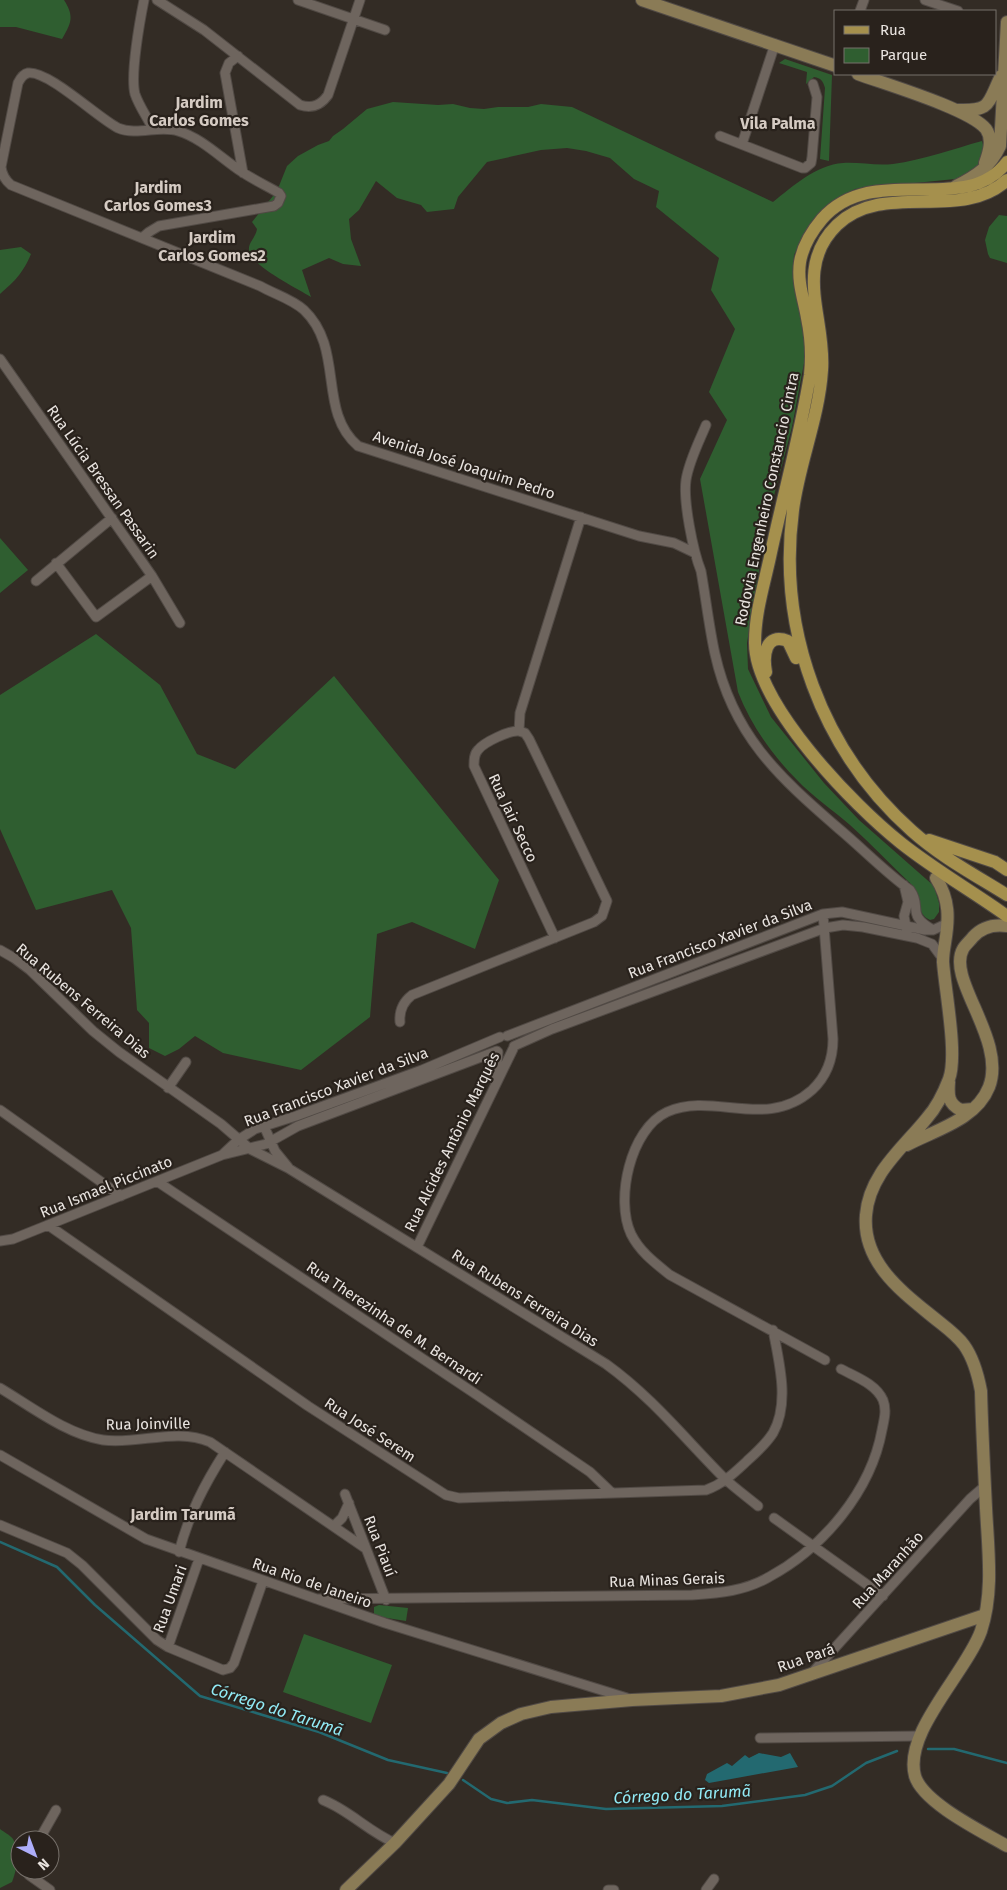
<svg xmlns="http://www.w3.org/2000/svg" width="1007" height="1890" viewBox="0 0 1007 1890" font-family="'Fira Sans',sans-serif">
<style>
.green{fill:#2f5e30}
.water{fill:#236970}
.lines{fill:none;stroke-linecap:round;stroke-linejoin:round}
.stream{stroke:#236970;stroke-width:2.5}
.street-casing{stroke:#514a45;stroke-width:11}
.secondary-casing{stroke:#514a45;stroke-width:14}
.primary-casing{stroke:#514a45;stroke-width:14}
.street{stroke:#6e655e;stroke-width:9}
.secondary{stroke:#8a7b56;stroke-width:12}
.primary{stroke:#a5904d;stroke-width:12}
.labels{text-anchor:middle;stroke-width:4.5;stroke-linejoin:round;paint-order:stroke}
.street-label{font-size:15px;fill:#e9e4e0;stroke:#29221c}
.neighbourhood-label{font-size:16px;font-weight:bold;fill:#d5cbc3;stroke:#29221c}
.water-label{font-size:16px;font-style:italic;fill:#92ebf6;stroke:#29221c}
</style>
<rect width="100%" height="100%" fill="#332c25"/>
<path class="green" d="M0 0H64C74 16 72 22 62 39L16 27H0Z
M785 59 832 75 829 161 820 159 825 88C823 81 821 78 814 77L806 84 807 72 779 63Z
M393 102 438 105 453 104 470 108 484 109 498 107H528L541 104 572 107 773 202C793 186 816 165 843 163 859 162 876 166 893 164 923 160 953 149 982 141 989 163 974 175 955 179L855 189 837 199 806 231 794 255 793 275 805 335V358L792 427 767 522 747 643 748 669 771 717 824 783 859 820 934 886 939 903V912L934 919 930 920C918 914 921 906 917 895 916 892 913 888 911 884 891 865 871 844 850 825 833 810 813 797 797 780 772 755 751 725 738 692L700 479 727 420 709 392 735 329 711 290 719 258 656 207 659 191 634 179 610 158 586 151 567 148 541 150 487 162 458 197 454 209 427 212 421 205 397 198 376 181 359 210 349 219 351 239 361 266 343 264 329 258 302 270 311 297C297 288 251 266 249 250 248 243 256 237 257 229L252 222 277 191 287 166 298 156 318 145 329 141 333 136 343 129 367 109Z
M999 215 1007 216V263L990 258 988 254 985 240 989 227Z
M21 247 31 254C23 273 15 281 0 294V250Z
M0 538 28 570 0 593Z
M96 634 160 685 197 754 235 769 334 676 499 880 475 949 412 922 377 934 370 1017 301 1070 223 1053 195 1036 179 1049 165 1056 149 1048V1023L137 1010 131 928 112 890 36 910 0 829V695Z
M379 1605 408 1608 406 1621 381 1617 374 1614V1607Z
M304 1634 392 1665 371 1723 283 1692Z
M0 1829C4 1832 10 1835 13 1839 20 1851 17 1870 12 1882L0 1888Z"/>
<path class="water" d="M759 1753 781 1757 790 1753 798 1767 709 1783 705 1780 707 1774 727 1763 732 1766 745 1755 749 1758Z"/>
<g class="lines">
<path class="stream" d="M0 1542 57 1567 95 1605 200 1696 319 1732 388 1760 447 1773
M928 1749H954L1007 1763
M463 1780 491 1799 507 1803 532 1800 606 1809 722 1806 805 1795 832 1786 866 1763 897 1751"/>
<g class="street-casing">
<path id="street" d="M144 0C140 20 130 75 135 94 139 106 147 117 153 129
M157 0 204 30 300 105C313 109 321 105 328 95L360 0
M298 0 385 30
M925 0 958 11
M860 11 864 0
M238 56 229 63 225 73 243 173
M720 136 802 168H805L811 163 812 157 817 97 813 84
M742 144 775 44
M142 238 149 232 159 226 274 206 278 203 281 196 279 193C267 186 254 180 242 172 222 159 202 138 178 131 159 125 137 136 118 128 98 118 48 70 28 73 23 74 20 79 18 83L1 167C2 175 5 180 11 185L260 286C274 294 292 299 304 310 345 349 317 411 358 446L639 536 674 543 695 553
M0 359 152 576 180 623
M706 425C699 442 689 461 686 480 683 501 693 551 701 571 706 599 709 627 715 654 733 735 778 776 838 828 862 848 885 872 910 890 923 908 905 914 933 930
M56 563 96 617 152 576
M36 581 112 518
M519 731C510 730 484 742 478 750 474 754 474 760 474 766L555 938
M519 731 520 713 581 517
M904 885 908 902 904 916 907 931
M823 914 833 1039C833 1059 827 1076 812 1090 766 1131 714 1091 667 1112 630 1129 615 1200 631 1234 640 1252 655 1263 670 1275L825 1360
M0 950 14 958 30 970 93 1031 119 1052 221 1124 250 1149 288 1168 606 1364C653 1398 685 1439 725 1479 735 1488 747 1497 758 1506
M400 1022C399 1010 403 1002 412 995L594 922 602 916 607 901 529 739 525 733 519 731
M507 1036 823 914 842 912 925 930H933L948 923
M514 1046 552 1029 825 928 843 925 863 927 917 938 932 944 943 959
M496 1076 498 1052
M168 1088 186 1062
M0 1110 121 1196
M264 1126 275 1151 288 1167
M222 1155 238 1140 255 1129 296 1116 422 1070 500 1037
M158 1182 477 1395 590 1472 612 1493
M48 1225 308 1406 446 1495 459 1498 706 1490C723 1484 734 1473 747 1461 757 1452 766 1444 773 1433 790 1403 779 1362 773 1330
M0 1241 13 1239 48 1225 222 1155 266 1144 298 1126 497 1051
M417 1247 513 1049
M0 1388C32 1407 66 1434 103 1440 138 1445 176 1427 210 1442L365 1548
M0 1455 146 1539 385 1623 627 1698
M345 1494 386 1600
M774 1518 883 1596
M0 1525 67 1553 82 1565 157 1640 168 1647 223 1670 230 1668 234 1663 263 1581
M334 1526 342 1518 349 1503
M179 1552C189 1514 204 1485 225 1452
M317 1599 692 1595C720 1593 745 1591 769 1577 823 1548 871 1491 882 1430 884 1420 887 1410 883 1400 876 1384 856 1377 841 1369
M168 1647 199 1559
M812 1673 970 1499 985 1486
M760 1738 920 1736
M323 1800C349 1810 369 1832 395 1843
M39 1840 56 1810
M26 1870 29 1875 50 1890
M608 1890H614
M706 1890 714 1879"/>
</g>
<g class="secondary-casing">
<path id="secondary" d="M642 0 836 66
M858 74C885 84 970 109 986 129 993 139 989 152 985 163
M958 110C992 111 987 104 1001 76
M956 186C976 176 991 166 1000 146L1007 22
M936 878C950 900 949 919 945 943 944 949 943 956 943 962 945 990 958 1055 949 1079 944 1092 936 1108 927 1118 903 1148 869 1174 866 1215 862 1262 901 1291 933 1317 944 1326 956 1334 964 1345 974 1359 978 1375 981 1391 982 1430 984 1469 986 1508 988 1549 994 1592 981 1631 966 1673 903 1732 915 1776 923 1803 983 1832 1007 1846
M949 1082C948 1095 948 1104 961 1110L973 1109
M907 1145C935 1130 976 1120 989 1087 1007 1040 946 979 963 949 965 945 970 941 973 937 982 927 993 924 1007 926
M346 1890 395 1843 449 1784 479 1739 501 1723 521 1714 551 1707 632 1700 721 1696 779 1685 985 1615"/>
</g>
<g class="primary-casing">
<path id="primary" d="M1007 162C965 218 874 160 822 219 811 232 803 245 800 262 797 282 804 300 807 318 811 337 812 356 810 375 800 436 783 496 770 557 764 585 755 613 755 642 754 703 854 806 901 843 935 870 972 891 1007 916
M1007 180C960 223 884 180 837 225 793 268 826 319 822 370 819 418 799 463 793 510 777 630 822 751 912 831 941 857 975 875 1007 895
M766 672C763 656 765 632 788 641L796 658
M929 840 995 862 1007 870"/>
</g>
<use href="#street" class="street"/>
<use href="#secondary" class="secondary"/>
<use href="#primary" class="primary"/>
</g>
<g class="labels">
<g class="street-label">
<text transform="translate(464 465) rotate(18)" y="5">Avenida José Joaquim Pedro</text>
<text transform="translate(103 482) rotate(55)" y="5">Rua Lúcia Bressan Passarin</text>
<text transform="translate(767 499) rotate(-78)" y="5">Rodovia Engenheiro Constancio Cintra</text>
<text transform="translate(513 818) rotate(65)" y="5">Rua Jair Secco</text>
<text transform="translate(720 939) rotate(-21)" y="5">Rua Francisco Xavier da Silva</text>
<text transform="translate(83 1001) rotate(40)" y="5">Rua Rubens Ferreira Dias</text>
<text transform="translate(336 1087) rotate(-21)" y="5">Rua Francisco Xavier da Silva</text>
<text transform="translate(452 1142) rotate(-64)" y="5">Rua Alcides Antônio Marquês</text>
<text transform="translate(106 1187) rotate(-22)" y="5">Rua Ismael Piccinato</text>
<text transform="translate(525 1298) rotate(32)" y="5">Rua Rubens Ferreira Dias</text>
<text transform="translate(394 1323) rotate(34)" y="5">Rua Therezinha de M. Bernardi</text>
<text transform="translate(148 1424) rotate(-1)" y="5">Rua Joinville</text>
<text transform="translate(370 1430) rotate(33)" y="5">Rua José Serem</text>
<text transform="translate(380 1546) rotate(69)" y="5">Rua Piauí</text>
<text transform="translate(888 1570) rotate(-48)" y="5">Rua Maranhão</text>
<text transform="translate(667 1580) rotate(-2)" y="5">Rua Minas Gerais</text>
<text transform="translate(312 1583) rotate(19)" y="5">Rua Rio de Janeiro</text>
<text transform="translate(170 1599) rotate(-70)" y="5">Rua Umari</text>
<text transform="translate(806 1658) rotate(-19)" y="5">Rua Pará</text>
</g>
<g class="neighbourhood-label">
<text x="199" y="108">Jardim<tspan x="199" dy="18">Carlos Gomes</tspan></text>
<text x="778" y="129">Vila Palma</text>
<text x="158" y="193">Jardim<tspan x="158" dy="18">Carlos Gomes3</tspan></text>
<text x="212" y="243">Jardim<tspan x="212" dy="18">Carlos Gomes2</tspan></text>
<text x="183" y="1520">Jardim Tarumã</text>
</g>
<g class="water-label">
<text transform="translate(277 1709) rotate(18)" y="6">Córrego do Tarumã</text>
<text transform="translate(682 1794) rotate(-3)" y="6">Córrego do Tarumã</text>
</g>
</g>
<rect x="834" y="10" width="162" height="65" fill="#29221c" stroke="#76706a"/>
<rect x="844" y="26" width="25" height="8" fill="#a5904d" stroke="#76706a"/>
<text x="880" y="35" font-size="15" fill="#e9e4e0">Rua</text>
<rect x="844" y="48" width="25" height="15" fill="#2f5e30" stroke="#76706a"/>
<text x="880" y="60" font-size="15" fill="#e9e4e0">Parque</text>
<g transform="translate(35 1855) rotate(138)"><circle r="24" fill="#29221c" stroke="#76706a"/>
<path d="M0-4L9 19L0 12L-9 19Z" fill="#aeaefa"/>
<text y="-8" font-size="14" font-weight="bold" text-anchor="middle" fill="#e9e4e0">N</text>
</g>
</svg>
